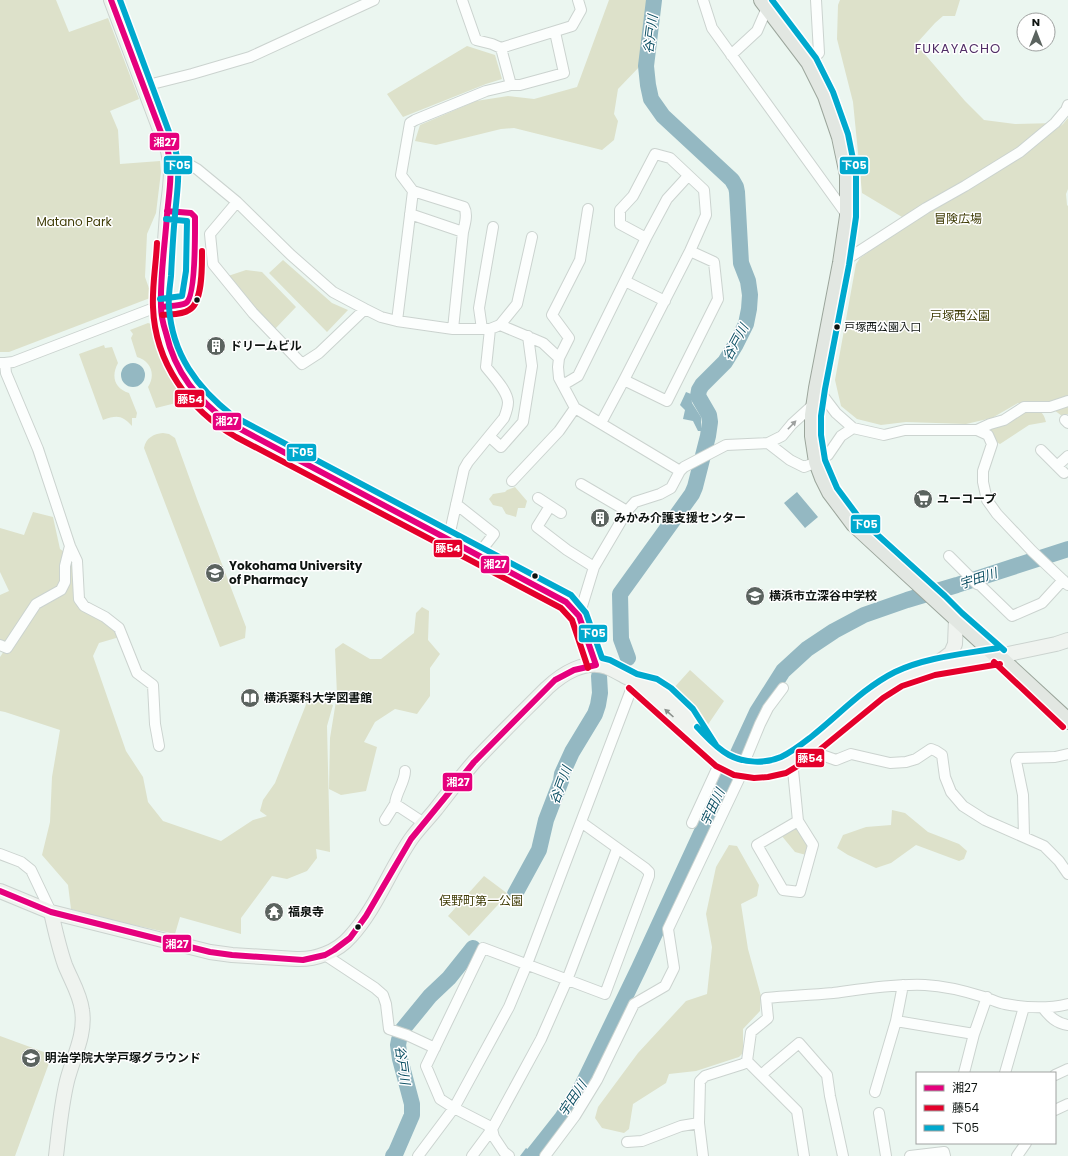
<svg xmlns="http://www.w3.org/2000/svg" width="1068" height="1156" viewBox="0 0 1068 1156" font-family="Poppins,'Noto Sans JP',sans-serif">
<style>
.green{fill:#dde1ca}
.water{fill:#94b8c2}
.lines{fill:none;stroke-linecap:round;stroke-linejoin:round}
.river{stroke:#94b8c2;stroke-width:16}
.street-casing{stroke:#cbd3cf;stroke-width:12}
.secondary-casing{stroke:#cbd3cf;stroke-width:16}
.primary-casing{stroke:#9ba59b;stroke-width:18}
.street{stroke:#fcfefd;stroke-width:10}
.secondary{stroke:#eff3ef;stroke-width:14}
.primary{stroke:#e2e7e2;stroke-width:16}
.bus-1-casing{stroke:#fff;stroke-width:9}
.bus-2-casing{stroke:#fff;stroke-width:9}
.bus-3-casing{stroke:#fff;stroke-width:9}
.bus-1{stroke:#e5007d;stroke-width:6}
.bus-2{stroke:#e4002b;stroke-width:6}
.bus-3{stroke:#00a9ce;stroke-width:6}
.oneway{fill:#9da09f}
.oneway2{fill:#8a8f8b}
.bus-dot{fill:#0e1411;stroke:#fff;stroke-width:1.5}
.labels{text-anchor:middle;stroke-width:3;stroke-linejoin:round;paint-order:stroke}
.bus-label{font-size:11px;fill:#0e1411;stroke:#fff;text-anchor:start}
.park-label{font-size:12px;fill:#403d07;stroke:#fff}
.poi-label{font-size:12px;font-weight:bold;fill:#0e1411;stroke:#fff;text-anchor:start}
.water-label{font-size:13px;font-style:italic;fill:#0d5064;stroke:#fff}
.neighbourhood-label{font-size:13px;letter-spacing:1px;fill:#512e66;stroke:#fff}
.line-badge{stroke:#fff;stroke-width:1.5}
.badge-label{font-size:11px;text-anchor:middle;font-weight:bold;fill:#fff}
</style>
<rect width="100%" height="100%" fill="#ebf6f0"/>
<path class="green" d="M0 0H56L69 32 108 18 139 99 110 111 118 130 120 164 160 161 161 172 156 213 147 234 145 277 151 294 150 298 9 352H0Z
M609 0H650L641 65 618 89 614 114 618 121 614 140 602 150 514 128 501 129 436 145 415 141 420 125 476 101 508 96 534 99 577 87Z
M840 0H960L955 16H943L935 23 916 44 965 101 984 120 1015 124 1055 123 926 208 902 217 862 193 853 102 837 39 838 5Z
M467 46 495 55 502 79 486 84 403 117 387 94Z
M1068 118V189L1066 194 1067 205 1068 206V414L1062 416 1050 407 1018 403 992 418 966 424 906 422 881 425 857 419 841 406 835 380 856 264 860 258 918 217 1028 151 1063 124Z
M283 260 332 303 348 310 327 332 269 273Z
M246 270 262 272 296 307 274 330 228 276Z
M148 323 154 325C158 348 167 374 182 392L178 394 180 402 156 408 148 387C156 375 151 361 137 357L131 338 133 334 130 330Z
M104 345 105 348 112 347 118 363C111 376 114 388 129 393L137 413 136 418H132V426C122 415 117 415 103 420L79 354Z
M1026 409C1037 410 1043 409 1046 422L1029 425 1000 444 996 442 990 428Z
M163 433 169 434 175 438 197 499 246 627 245 638 220 647 144 448C146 438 153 434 163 433Z
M515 487 527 501 525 508H518L516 517 506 514 502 507 493 505 489 499 493 494 505 492 507 490Z
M33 512 53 517 60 549 77 561 80 599 123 636 99 643 93 656 126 751 143 777 148 802 163 821 221 841 253 820 267 816 260 811 263 800 275 783 309 697 333 705 327 726 330 852 316 849 317 858 307 871 287 879 272 876 241 918V934L180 917 175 934 111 920 71 909 68 885 42 855 50 822 52 777 60 730 5 712 0 711V657L6 648 0 645V595L9 591 0 572V528L24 535Z
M422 607 429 611 428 640 440 654 430 668V696L417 714 395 709 375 722 364 742 377 747 366 791 341 795 329 789 330 738 337 695 335 649 343 643 370 659H381L414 633 416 613Z
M690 670 724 701 707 726 672 690Z
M892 810 905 813 928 832 959 844 967 851 964 859 959 861 916 845 891 863 876 868 848 855 837 848 843 835 866 827 891 825Z
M796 825 809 847 806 855 795 852 781 835Z
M729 845 737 846 759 885 757 896 741 904 748 949 761 996 760 1011 743 1029V1053L739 1057 696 1071 669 1074 666 1083 633 1104 629 1129 624 1133 602 1128 595 1118 598 1107 638 1053 686 1001 707 994 712 947 706 914 716 867Z
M484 876 508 894 469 936 448 916Z
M0 1036 52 1055 15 1156H0Z"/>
<path class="water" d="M121 375a12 12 0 1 1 24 0a12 12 0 1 1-24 0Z
M686 392 691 394 692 403 701 417V431H698L693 421 683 419 685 410 680 405Z
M797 492 818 517 805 528 784 503Z
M571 1106 553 1136 538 1156H520L526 1148 529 1150 540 1139 554 1121Z"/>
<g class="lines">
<path class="river" d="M628 658 621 639 620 594 692 494 695 487 708 436 710 422 709 415 698 396 699 390 702 385 725 362 736 344 746 324 749 309 750 295 748 281 741 263 737 192 736 187 732 180 663 116 651 99 648 85 646 66 654 0
M515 894 539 850 546 820 561 781 562 774 572 752 595 714 598 705 600 693 599 676
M393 1156 396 1152 412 1115V1104L400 1059 398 1045 399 1040 403 1029 430 996 449 978 473 948
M532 1156 562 1118 582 1086 639 968 757 712 783 671 807 649 834 631 864 615 907 600 957 585 1068 549"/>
<g class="street-casing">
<path id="street" d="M703 0 712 28 847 215
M501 48 572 26 581 10 578 0
M731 55 757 31 767 8
M809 62 819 53 816 0
M511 85H520L564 73 555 32
M144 86 192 74 250 57 374 0
M171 162 188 164 197 169 237 202 291 255 333 292 365 309 381 317 397 321 453 329H490L500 325 543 343 559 358 558 367 559 378 575 408 680 471
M413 191 464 207C468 214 465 224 463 232L453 329
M237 202 210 234 213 264 253 313 302 364 319 353 365 309
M410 214 463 232
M841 263 926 208 965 186 1020 152 1055 123 1066 110 1068 105
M625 281 665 301
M397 321 413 191 401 175 410 123 415 120 486 91 511 85 501 48 492 44 476 40 462 0
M500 325 517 304 532 237
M482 329 479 308 493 227
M559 358 569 338 552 315 580 260 588 209
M0 363H5L13 362 154 308 161 307
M5 363 6 373 38 449 70 546 77 561 79 599 84 606 105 617 119 628 137 673 153 685 155 724 159 746
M624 380 667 401 718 299 714 262 690 251
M563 385 578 376 646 238 667 199 688 176
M817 388 836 413 853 428
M1065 420 1068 423
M601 423 624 380 690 251 706 215 704 190 670 158 655 154 633 196 620 210V224L646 238
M977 430 990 424 1004 420 1024 407H1050L1068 401
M490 437 501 447 523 422 532 366 528 336
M768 443 790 460 804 467 817 462 828 455 841 436 853 428 884 435 905 430H977L988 435 992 444 983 471V482L987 500 997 514 1032 551 1068 585
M1041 450 1064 473
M1057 466 1068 456
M512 481 559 431 575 408
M581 484 627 511
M538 498 561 513
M456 504 494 534 477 556
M550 506 537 527 567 550 594 567
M448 541 464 469 468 462 504 418C506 413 508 407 508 402 507 390 493 376 486 367L490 329
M949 556 977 584 980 585 1012 616 1042 603 1063 580
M579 616 594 567 627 511 635 502 660 494 671 488 680 471 684 467 726 445 768 443 782 436 792 424 814 404
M0 645 7 648 36 604 61 590 65 582V566L70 546
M811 747 819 754 836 760 851 754 890 763 906 762 916 759 931 749 936 751 942 755 945 777 951 792 963 806 985 820 1044 846 1059 861 1068 874
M792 760 798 821 813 845 800 892 783 890 757 845 798 821
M395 804C396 792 405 782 405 771
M385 820 395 804 424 823
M692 823 721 760
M1024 836 1023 795 1016 761 1018 758 1055 757 1068 754
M0 854 21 862 31 870 51 912
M325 955 375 988 383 995 386 1004 389 1029 407 1035 435 1048
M1043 1008C1050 1017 1056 1023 1068 1025
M896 1021 974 1034
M747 1061 761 1075 799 1043 827 1075 830 1096 843 1156
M964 1073 974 1034 987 997
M1005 1073 1024 1007
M761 1075 797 1111 804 1156
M1055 1075 1068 1069
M875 1092 896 1021 903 985
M1055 1110 1068 1104
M879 1113 886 1156
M627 1142 642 1141 681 1126 699 1123
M418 1156 454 1108 509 1007 527 964 634 682
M472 1156 492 1129 541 1039 567 980 617 849
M509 1156 504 1152 494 1137 492 1129 487 1125 454 1108 440 1099 426 1066 483 948 605 994 649 876V872L645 868 581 822
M545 1156 575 1116 597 1080 634 1004 665 986 674 968 668 929 739 779 746 758 760 724 768 708 783 688
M703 1156 699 1123 700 1081 705 1076 743 1064 747 1061 751 1032 768 1018 766 998C789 996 811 995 833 993 863 989 894 984 925 985 945 986 965 991 984 997 991 999 998 1003 1005 1004 1026 1008 1047 1009 1068 1004
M910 1156 944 1152 945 1156
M1017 1156 1026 1143"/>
</g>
<g class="secondary-casing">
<path id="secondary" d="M111 0 168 151C174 172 169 192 167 213 165 244 162 275 161 307 166 357 187 394 229 423L566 602 579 616 596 665
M935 665 951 653 955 644 956 619
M635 682 644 691 721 760 742 769 754 770 767 769 783 765 801 755 825 736 878 691 899 679 933 667 999 656 1056 644 1068 640
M0 891 51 912 210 952 232 955 296 959C315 960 337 952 350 937 376 909 389 871 411 839 418 829 428 819 436 809 448 793 461 777 474 762 497 737 522 713 547 688 562 674 585 659 607 667 616 671 624 676 632 680 639 684 648 683 655 687 681 700 694 726 709 749
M51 912C55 930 59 948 65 965 71 980 80 994 82 1010 86 1035 73 1057 67 1081 61 1106 59 1131 56 1156"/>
</g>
<g class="primary-casing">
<path id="primary" d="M762 0 809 62 826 96 840 137 848 175V216L841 263 817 388 813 415V436L817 462 823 478 830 492 854 524 1068 721"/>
</g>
<use href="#street" class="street"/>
<use href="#secondary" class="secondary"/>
<use href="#primary" class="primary"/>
<g class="bus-1-casing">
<path id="bus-1" d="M111 0 168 151C173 173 169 193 167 215 165 245 160 276 161 306 161 315 163 324 166 333 175 373 197 399 229 423L566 602 579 616 596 665
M161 307C167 306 181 306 186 303 196 297 195 231 195 217L191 213 167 211
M0 891 51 912 210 952 232 955 303 960 325 955 334 950 350 938 366 916 411 839 474 762 555 680 574 670 596 665"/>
</g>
<g class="bus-2-casing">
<path id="bus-2" d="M157 243C156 265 152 286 153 307 155 363 189 410 236 437L561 608 572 620 588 668
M162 315C171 314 182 315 189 310 203 303 202 265 202 251
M994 662 1063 727
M629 688 716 766 734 775 754 778 768 777 786 773 806 761 883 698 902 686 935 675 1000 664"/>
</g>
<g class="bus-3-casing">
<path id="bus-3" d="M120 0 175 148C181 171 177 192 175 215 173 235 172 256 171 276 170 286 168 297 169 307 172 354 197 388 233 416L571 595 586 613 602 658 610 660 637 674 657 679 671 688 693 709 716 745
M772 0 816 58 833 92 848 134 856 174V217L849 265 825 389 821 416V435L825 460 837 488 860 519 945 596 962 613 1004 650
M160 299 182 296 186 271 187 221 166 219
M697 727C707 737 716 748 729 755 744 763 765 764 781 757 792 752 802 744 811 737 839 715 863 688 895 672 926 657 964 654 998 648"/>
</g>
<use href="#bus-1" class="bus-1"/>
<use href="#bus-2" class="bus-2"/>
<use href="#bus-3" class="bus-3"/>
</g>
<defs><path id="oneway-solid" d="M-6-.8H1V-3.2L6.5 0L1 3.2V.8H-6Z"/></defs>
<use class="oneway" href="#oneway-solid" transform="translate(792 425) rotate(-46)"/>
<use class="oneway2" href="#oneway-solid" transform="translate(669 713) rotate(-138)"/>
<defs>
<g id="building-disc" transform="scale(1)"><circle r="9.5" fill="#5b635f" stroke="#fff"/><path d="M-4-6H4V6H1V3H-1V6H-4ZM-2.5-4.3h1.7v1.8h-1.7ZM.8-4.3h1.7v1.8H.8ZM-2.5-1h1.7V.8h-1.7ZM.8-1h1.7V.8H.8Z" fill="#fff"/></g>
<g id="supermarket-disc" transform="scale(1)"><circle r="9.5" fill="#5b635f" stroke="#fff"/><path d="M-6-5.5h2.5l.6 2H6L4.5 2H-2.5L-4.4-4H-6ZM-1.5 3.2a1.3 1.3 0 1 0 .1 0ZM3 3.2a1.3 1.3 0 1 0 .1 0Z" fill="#fff"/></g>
<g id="university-disc" transform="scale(1)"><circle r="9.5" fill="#5b635f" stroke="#fff"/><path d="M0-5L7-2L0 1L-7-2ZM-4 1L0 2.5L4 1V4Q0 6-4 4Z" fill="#fff"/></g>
<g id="school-disc" transform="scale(1)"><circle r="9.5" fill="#5b635f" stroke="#fff"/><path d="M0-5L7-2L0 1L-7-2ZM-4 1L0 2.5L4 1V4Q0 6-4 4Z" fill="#fff"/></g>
<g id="library-disc" transform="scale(1)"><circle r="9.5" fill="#5b635f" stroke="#fff"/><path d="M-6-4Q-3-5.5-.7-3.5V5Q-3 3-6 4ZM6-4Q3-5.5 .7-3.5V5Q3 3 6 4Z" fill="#fff"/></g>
<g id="temple-disc" transform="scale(1)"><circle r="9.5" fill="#5b635f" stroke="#fff"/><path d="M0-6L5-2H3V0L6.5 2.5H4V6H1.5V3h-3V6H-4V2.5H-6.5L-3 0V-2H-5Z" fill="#fff"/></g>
</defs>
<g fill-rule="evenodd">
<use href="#building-disc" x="216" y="346"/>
<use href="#supermarket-disc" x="923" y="499"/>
<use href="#building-disc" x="600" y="518"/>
<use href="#university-disc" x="215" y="573"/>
<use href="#school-disc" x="755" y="596"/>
<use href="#library-disc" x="250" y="698"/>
<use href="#temple-disc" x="274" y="912"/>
<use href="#university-disc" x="31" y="1058"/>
</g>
<g class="bus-dot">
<circle cx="197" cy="300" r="3.5"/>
<circle cx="837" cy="327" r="3.5"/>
<circle cx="535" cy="576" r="3.5"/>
<circle cx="358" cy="927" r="3.5"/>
</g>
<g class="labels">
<g class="bus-label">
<text x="844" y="331">戸塚西公園入口</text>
</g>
<g class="park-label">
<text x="958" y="223">冒険広場</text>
<text x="74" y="226">Matano Park</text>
<text x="960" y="320">戸塚西公園</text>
<text x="481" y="905">俣野町第一公園</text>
</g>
<g class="poi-label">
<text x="230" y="350">ドリームビル</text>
<text x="937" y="503">ユーコープ</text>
<text x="614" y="522">みかみ介護支援センター</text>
<text x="229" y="570">Yokohama University<tspan x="229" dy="14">of Pharmacy</tspan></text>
<text x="769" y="600">横浜市立深谷中学校</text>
<text x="264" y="702">横浜薬科大学図書館</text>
<text x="288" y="916">福泉寺</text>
<text x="45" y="1062">明治学院大学戸塚グラウンド</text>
</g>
<g class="water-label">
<text transform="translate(650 34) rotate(-83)" y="5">谷戸川</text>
<text transform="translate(735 342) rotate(-62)" y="5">谷戸川</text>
<text transform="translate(978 578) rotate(-18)" y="5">宇田川</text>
<text transform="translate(560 785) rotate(-70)" y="5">谷戸川</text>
<text transform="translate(712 807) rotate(-65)" y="5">宇田川</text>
<text transform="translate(403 1065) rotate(82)" y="5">谷戸川</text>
<text transform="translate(572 1098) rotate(-56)" y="5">宇田川</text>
</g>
<g class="neighbourhood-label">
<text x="958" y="53">FUKAYACHO</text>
</g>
</g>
<g class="line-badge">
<rect x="149" y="132" width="31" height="19" rx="4" fill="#e5007d"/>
<rect x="163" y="155" width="30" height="20" rx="4" fill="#00a9ce"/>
<rect x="839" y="156" width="30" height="19" rx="4" fill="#00a9ce"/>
<rect x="174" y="389" width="31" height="19" rx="4" fill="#e4002b"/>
<rect x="212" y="412" width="30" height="19" rx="4" fill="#e5007d"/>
<rect x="286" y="443" width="31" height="19" rx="4" fill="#00a9ce"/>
<rect x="850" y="514" width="31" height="20" rx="4" fill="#00a9ce"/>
<rect x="433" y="539" width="30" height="19" rx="4" fill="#e4002b"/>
<rect x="480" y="555" width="30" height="19" rx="4" fill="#e5007d"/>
<rect x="578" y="624" width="30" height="19" rx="4" fill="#00a9ce"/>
<rect x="795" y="748" width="30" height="20" rx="4" fill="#e4002b"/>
<rect x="442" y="772" width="31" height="20" rx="4" fill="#e5007d"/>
<rect x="162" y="934" width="30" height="19" rx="4" fill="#e5007d"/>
</g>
<g class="badge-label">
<text x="165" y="146">湘27</text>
<text x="178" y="169">下05</text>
<text x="854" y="169">下05</text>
<text x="190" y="403">藤54</text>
<text x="227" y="425">湘27</text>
<text x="301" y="456">下05</text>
<text x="865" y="528">下05</text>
<text x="448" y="552">藤54</text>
<text x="495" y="568">湘27</text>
<text x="593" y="637">下05</text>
<text x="810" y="762">藤54</text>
<text x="458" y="786">湘27</text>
<text x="177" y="948">湘27</text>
</g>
<rect x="916" y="1072" width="140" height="72" fill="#ffffff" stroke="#9fa1a0"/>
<rect x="924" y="1085" width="20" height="6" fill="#e5007d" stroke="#9fa1a0"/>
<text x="952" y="1092" font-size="12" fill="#0e1411">湘27</text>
<rect x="924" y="1105" width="20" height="6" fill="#e4002b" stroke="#9fa1a0"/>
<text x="952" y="1112" font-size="12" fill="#0e1411">藤54</text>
<rect x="924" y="1125" width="20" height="6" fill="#00a9ce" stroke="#9fa1a0"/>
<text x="952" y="1132" font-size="12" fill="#0e1411">下05</text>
<g transform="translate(1036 32)"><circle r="19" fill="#ffffff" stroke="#9fa1a0"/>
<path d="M0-3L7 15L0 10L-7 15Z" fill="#5b635f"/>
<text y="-6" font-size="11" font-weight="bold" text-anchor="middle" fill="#0e1411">N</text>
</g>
</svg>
